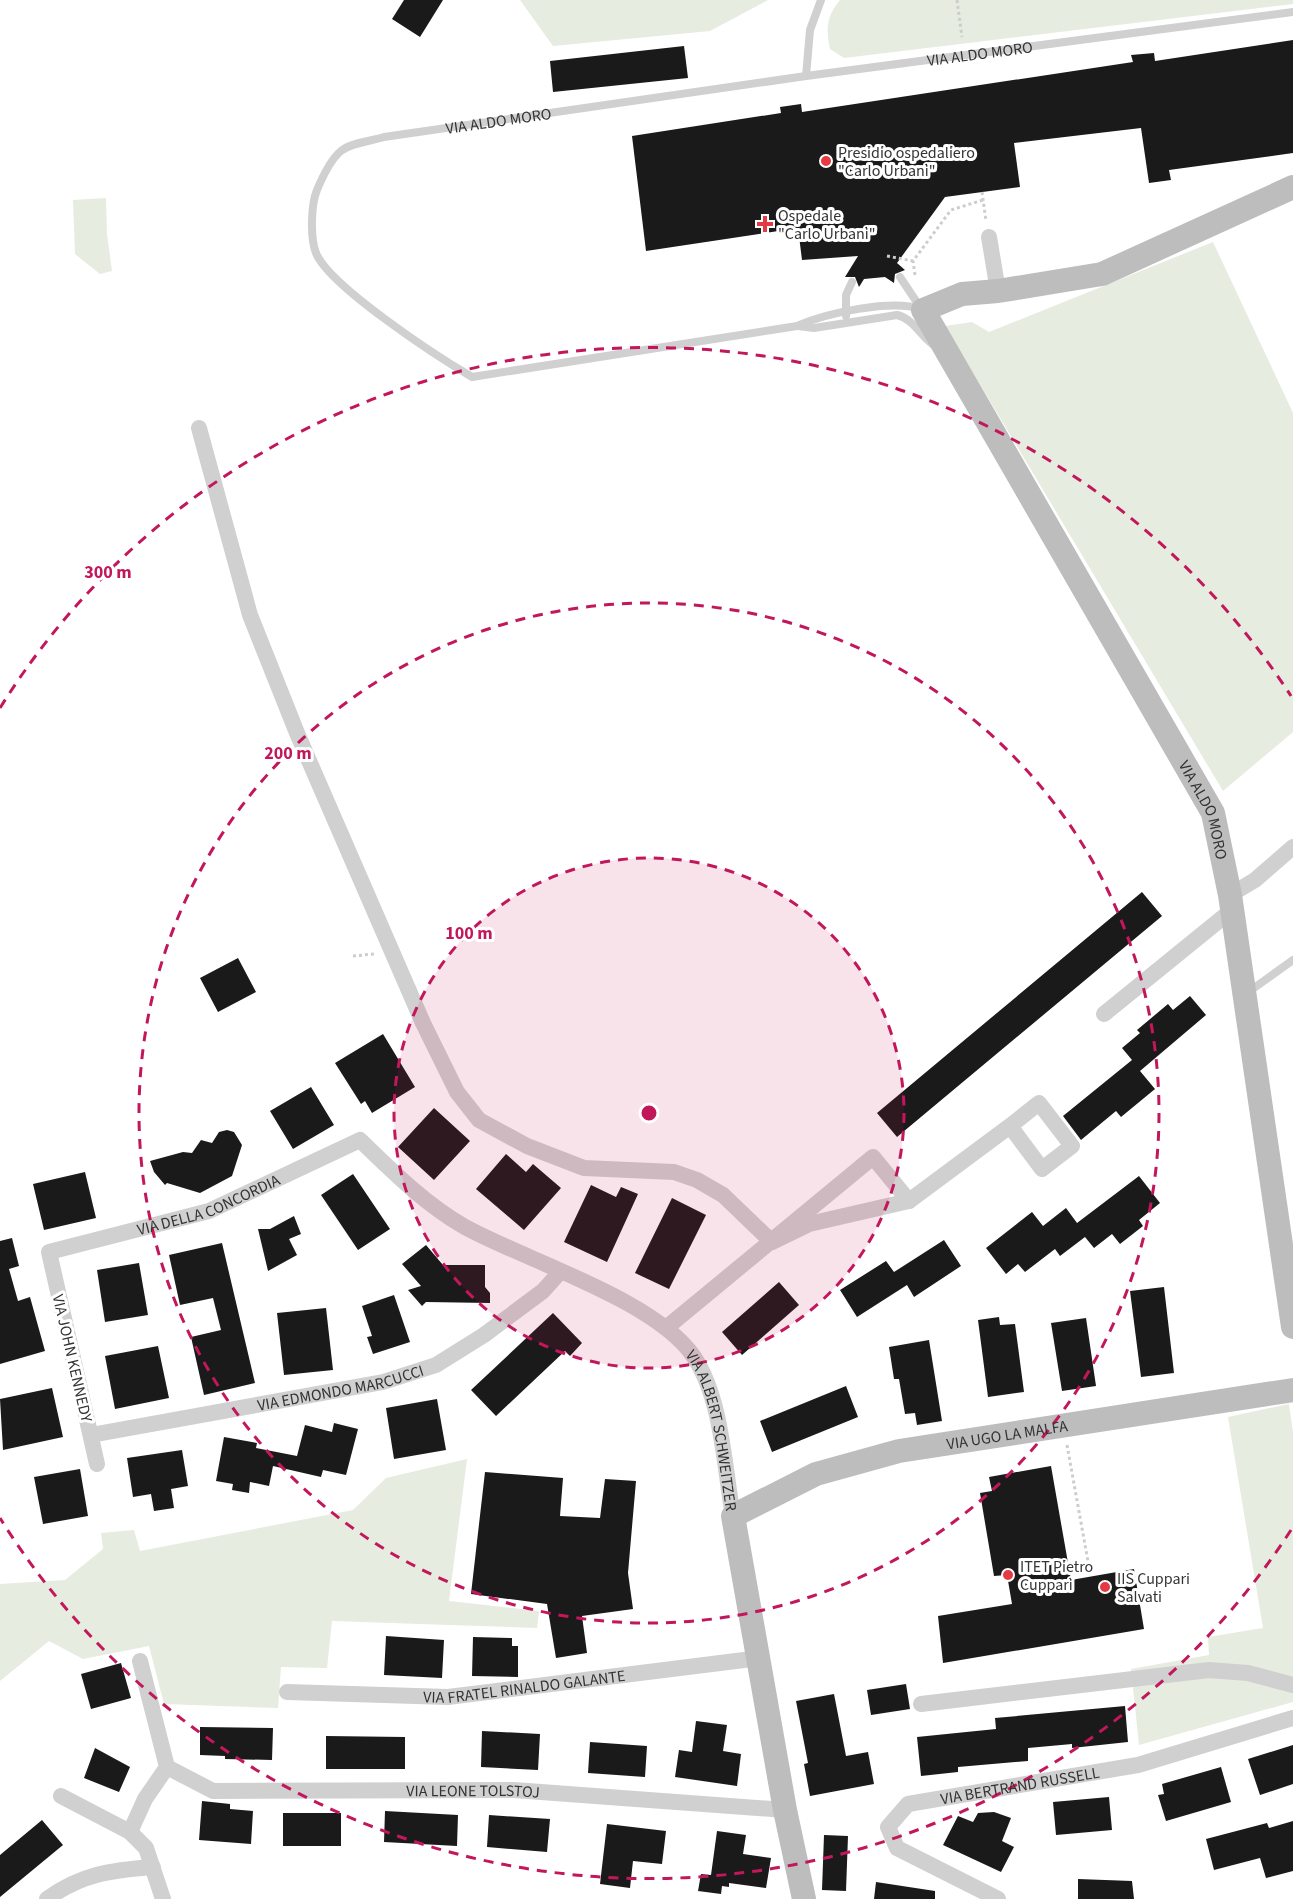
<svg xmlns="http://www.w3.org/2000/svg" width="1293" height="1899" viewBox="0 0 1293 1899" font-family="'Source Sans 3',sans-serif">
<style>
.green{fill:#e6ecdf}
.building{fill:#1a1a1a}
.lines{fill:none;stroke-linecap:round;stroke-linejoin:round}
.path{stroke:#cdcdcd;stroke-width:3;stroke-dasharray:3 3;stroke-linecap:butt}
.lane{stroke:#d0d0d0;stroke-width:8}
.street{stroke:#d0d0d0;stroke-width:16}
.secondary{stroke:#bdbdbd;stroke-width:24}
.ring{fill:none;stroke:#c2185b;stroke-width:3;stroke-dasharray:10 8}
.poi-dot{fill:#e63946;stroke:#fff;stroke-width:2}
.labels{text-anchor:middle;stroke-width:6;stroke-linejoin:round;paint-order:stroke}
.street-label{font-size:16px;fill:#333;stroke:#fff}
.poi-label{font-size:16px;fill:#333;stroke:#fff;text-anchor:start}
.centre{fill:#c2185b;stroke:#fff;stroke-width:3}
.ring-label{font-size:18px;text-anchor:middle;font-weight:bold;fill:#c2185b;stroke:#fff;stroke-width:6;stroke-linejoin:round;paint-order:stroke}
</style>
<rect width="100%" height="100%" fill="#fff"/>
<path class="green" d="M520 0H768L710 31 553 46Z
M840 0H1293V4L844 58 830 49C826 29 826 17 840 0Z
M106 198 107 234 112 271 100 274 75 254 73 200Z
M1213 242 1293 413V732L1223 791 945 326 972 322 989 332Z
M1289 1404 1293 1432V1702L1139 1745 1131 1669 1209 1655 1208 1637 1263 1628 1228 1417Z
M467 1459 449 1601 539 1611 537 1628 332 1621 327 1668 281 1667 278 1708 164 1704 149 1646 83 1659 49 1641 0 1681V1584L65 1580 103 1549 101 1533 134 1530 140 1551 353 1510 386 1478Z"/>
<path class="building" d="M404 0H443L420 37 392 19Z
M1293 40V153L1169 170 1171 180 1149 183 1141 128 1014 143 1020 187 945 197 897 263 905 270 895 274 894 283 885 277 864 279 859 287 855 277H845L858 256 802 260 798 228 646 251 632 136 781 113 780 107 801 104 802 112 1133 62 1131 55 1154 53 1155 61Z
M684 46 688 78 553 92 550 61Z
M1142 892 1162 916 897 1137 877 1113Z
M238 958 256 992 218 1012 200 978Z
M1190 996 1206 1015 1140 1071 1155 1089 1121 1117 1116 1111 1081 1140 1063 1116 1132 1060 1122 1048 1140 1033 1137 1030 1168 1004 1173 1010Z
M383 1034 415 1087 372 1113 365 1101 361 1104 335 1063Z
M311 1087 334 1125 293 1149 270 1111Z
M434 1108 470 1141 434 1180 398 1147Z
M227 1130 234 1132 242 1145 232 1176 200 1193 167 1183 165 1185 154 1172 150 1161 183 1152 192 1153 201 1140 212 1143 219 1132Z
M506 1154 526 1172 533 1164 561 1188 524 1230 476 1189Z
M85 1172 96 1218 44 1230 33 1184Z
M353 1174 390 1229 358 1250 321 1195Z
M1139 1176 1160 1203 1139 1220 1143 1226 1120 1244 1112 1234 1094 1248 1085 1237 1060 1256 1055 1249 1025 1272 1018 1264 1006 1274 986 1248 1032 1212 1043 1226 1066 1208 1077 1223Z
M591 1185 616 1197 621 1187 638 1194 607 1262 564 1242Z
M672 1198 706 1215 669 1289 635 1273Z
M294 1216 301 1234 289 1239 297 1255 268 1271 258 1229H270Z
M12 1238 19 1266 9 1269 18 1301 30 1297 45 1351 0 1364V1241Z
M944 1240 961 1266 914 1297 907 1285 857 1317 840 1290 886 1261 894 1272Z
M222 1243 255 1383 204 1395 191 1337 221 1330 213 1298 180 1305 169 1255Z
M426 1245 443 1265H485V1287L490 1293V1303L426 1302 422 1306 408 1290 421 1286 402 1264Z
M139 1263 148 1315 105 1322 97 1270Z
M779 1282 799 1305 742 1355 722 1332Z
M1164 1287 1174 1373 1141 1377 1130 1291Z
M394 1295 410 1342 373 1354 367 1337 372 1336 362 1306Z
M326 1308 333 1370 284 1375 277 1313Z
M553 1313 582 1343 570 1356 565 1351 496 1416 471 1390Z
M999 1317 1000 1325 1015 1324 1024 1392 988 1397 978 1320Z
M1086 1318 1096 1386 1062 1391 1051 1323Z
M929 1340 942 1421 917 1425 915 1413 905 1414 899 1379H894L889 1347Z
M158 1346 169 1398 115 1409 105 1356Z
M846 1386 858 1417 772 1452 760 1421Z
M52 1388 63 1437 3 1450 0 1399Z
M437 1399 446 1450 394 1459 386 1408Z
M334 1423 358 1429 346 1475 323 1470 321 1477 273 1466 269 1486 250 1482 249 1493 232 1490 233 1484 216 1481 224 1437 257 1443 256 1448 297 1456 305 1425 332 1432Z
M182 1450 188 1486 171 1489 174 1508 154 1511 151 1494 133 1497 127 1458Z
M1051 1466 1071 1580 1134 1569 1144 1629 943 1663 938 1616 1012 1604 1007 1575 994 1576 980 1493 992 1491 989 1477Z
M80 1469 88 1516 43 1524 34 1477Z
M485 1472 563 1478 560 1516 600 1518 605 1479 636 1481 628 1573 633 1609 582 1616 587 1653 556 1658 547 1604 471 1594Z
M386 1636 444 1640 442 1678 384 1675Z
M473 1637 512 1638V1646H518V1677L472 1676Z
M121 1663 131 1698 91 1709 81 1674Z
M906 1684 910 1709 871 1715 867 1690Z
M834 1694 846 1756 868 1752 874 1784 810 1796 804 1764 808 1763 796 1701Z
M1125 1706 1128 1742 1072 1748V1744L1028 1748V1761L958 1767V1772L921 1776 917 1737 996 1729 995 1718Z
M696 1721 727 1725 723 1751 741 1754 737 1786 675 1777 679 1750 692 1752Z
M200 1727 273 1728 272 1760 225 1759V1756L200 1755Z
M482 1731 540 1734 538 1770 481 1767Z
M326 1736 405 1737V1769H326Z
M590 1742 647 1746 645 1777 588 1773Z
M1293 1745V1784L1260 1795 1248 1759Z
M95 1748 130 1767 119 1792 84 1778Z
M1221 1767 1231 1802 1166 1821 1158 1795 1164 1794 1162 1784Z
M1109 1797 1112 1830 1056 1835 1053 1802Z
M202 1801 230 1804V1809L253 1811 251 1844 199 1840Z
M385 1811 458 1815 457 1846 384 1842Z
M994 1812 1011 1818 1002 1841 1014 1847 1001 1872 943 1845 958 1816 973 1822 978 1813Z
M283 1813H341V1846H283Z
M489 1815 550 1819 547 1852 487 1847Z
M42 1820 63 1845 0 1897V1855Z
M1293 1821V1871L1266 1878 1260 1858 1214 1870 1206 1839 1267 1823 1269 1828Z
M607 1824 666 1831 662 1864 633 1861 630 1888 600 1884Z
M717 1831 746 1835 743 1854 771 1858 766 1888 729 1883V1887L722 1886 721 1894 698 1891 701 1874 711 1875Z
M824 1835 848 1836 846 1891 822 1890Z
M1078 1879 1132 1881 1134 1899H1078Z
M876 1882 935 1891V1899H874Z"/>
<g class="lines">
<path class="path" d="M957 0 962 37
M982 192 986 221
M887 256 913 261
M915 275 913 261 951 210 983 200
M353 956 374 954
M1067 1445 1089 1567"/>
<g class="lane">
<path d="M806 76 810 30 821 0"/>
<path d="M900 277 922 310"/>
<path id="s1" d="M921 309C891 299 826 313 797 326L472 377C438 357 329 286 316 253 310 238 311 204 317 190 322 178 331 159 341 151 350 143 372 141 384 137L806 76 1293 12"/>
<path d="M846 316V295L852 282"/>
<path d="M798 326 814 328 897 315C915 319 922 340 938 348"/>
<path d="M1247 993 1293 960"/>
</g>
<g class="street">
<path d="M989 237 998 291"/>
<path d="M199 428 250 615 297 733 423 1023 457 1092 479 1120 527 1146 584 1168 674 1172 697 1180 723 1195 772 1242 809 1224 909 1201"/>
<path d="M1230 895 1255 880 1293 847"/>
<path d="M1104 1014 1232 910"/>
<path d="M666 1328 873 1157 909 1201 1010 1126 1042 1169 1072 1146 1039 1103 1010 1126"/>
<path id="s2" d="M91 1435 383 1382 436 1365 484 1335 543 1291 560 1272"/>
<path id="s3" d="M97 1464 49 1252 209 1211 360 1140C393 1172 425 1204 465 1227 527 1261 656 1300 694 1357 722 1399 724 1466 733 1516"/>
<path id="s4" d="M287 1692 448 1697 760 1658"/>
<path d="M921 1704 1209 1670 1248 1673 1293 1685"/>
<path id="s5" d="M167 1767 213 1791 514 1790 785 1810"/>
<path d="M61 1796 130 1832 146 1848 163 1899"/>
<path d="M130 1832 145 1799 167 1767 140 1661"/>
<path d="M47 1899C81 1874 112 1870 153 1867"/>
<path id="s6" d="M998 1899 897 1848 888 1827 908 1804 1138 1765 1293 1718"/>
</g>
<g class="secondary">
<path id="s7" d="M1293 187 1102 274 998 291 962 294 923 310 1213 813 1230 895 1293 1327"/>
<path id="s8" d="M804 1899 785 1810 733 1516 816 1474 899 1451 1293 1390"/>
</g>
</g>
<circle cx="649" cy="1113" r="255" fill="#c2185b" fill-opacity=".12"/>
<g class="ring">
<circle cx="649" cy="1113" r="255"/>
<circle cx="649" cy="1113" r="510"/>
<path d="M1291 1530A765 765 0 0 1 0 1518M0 708A765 765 0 0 1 1291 696"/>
</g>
<g class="poi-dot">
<circle cx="826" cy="161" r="6"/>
<path d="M762 215h6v6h6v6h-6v6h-6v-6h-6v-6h6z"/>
<circle cx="1008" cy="1575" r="6"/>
<circle cx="1105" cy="1587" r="6"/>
</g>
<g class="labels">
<g class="street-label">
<text dy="6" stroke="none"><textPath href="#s1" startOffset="1414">VIA ALDO MORO</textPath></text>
<text dy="6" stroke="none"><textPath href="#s1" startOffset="928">VIA ALDO MORO</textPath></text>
<text dy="6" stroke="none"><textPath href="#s7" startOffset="968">VIA ALDO MORO</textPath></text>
<text dy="6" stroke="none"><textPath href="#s3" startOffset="384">VIA DELLA CONCORDIA</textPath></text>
<text transform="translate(73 1358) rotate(77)" y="6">VIA JOHN KENNEDY</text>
<text dy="6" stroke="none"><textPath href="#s2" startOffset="254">VIA EDMONDO MARCUCCI</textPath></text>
<text dy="6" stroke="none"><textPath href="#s3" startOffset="1028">VIA ALBERT SCHWEITZER</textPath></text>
<text dy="6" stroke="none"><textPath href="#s8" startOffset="678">VIA UGO LA MALFA</textPath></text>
<text dy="6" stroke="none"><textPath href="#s4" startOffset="238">VIA FRATEL RINALDO GALANTE</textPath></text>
<text dy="6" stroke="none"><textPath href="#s6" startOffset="280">VIA BERTRAND RUSSELL</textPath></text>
<text dy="6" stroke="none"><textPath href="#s5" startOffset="312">VIA LEONE TOLSTOJ</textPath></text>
</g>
<g class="poi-label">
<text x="838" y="158">Presidio ospedaliero<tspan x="838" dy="18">"Carlo Urbani"</tspan></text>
<text x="778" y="221">Ospedale<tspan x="778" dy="18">"Carlo Urbani"</tspan></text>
<text x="1020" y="1572">ITET Pietro<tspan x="1020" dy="18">Cuppari</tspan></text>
<text x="1117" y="1584">IIS Cuppari<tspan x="1117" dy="18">Salvati</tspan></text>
</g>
</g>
<circle cx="649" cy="1113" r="9" class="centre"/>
<g class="ring-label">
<text x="108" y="578">300 m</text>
<text x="288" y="759">200 m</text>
<text x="469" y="939">100 m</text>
</g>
</svg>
